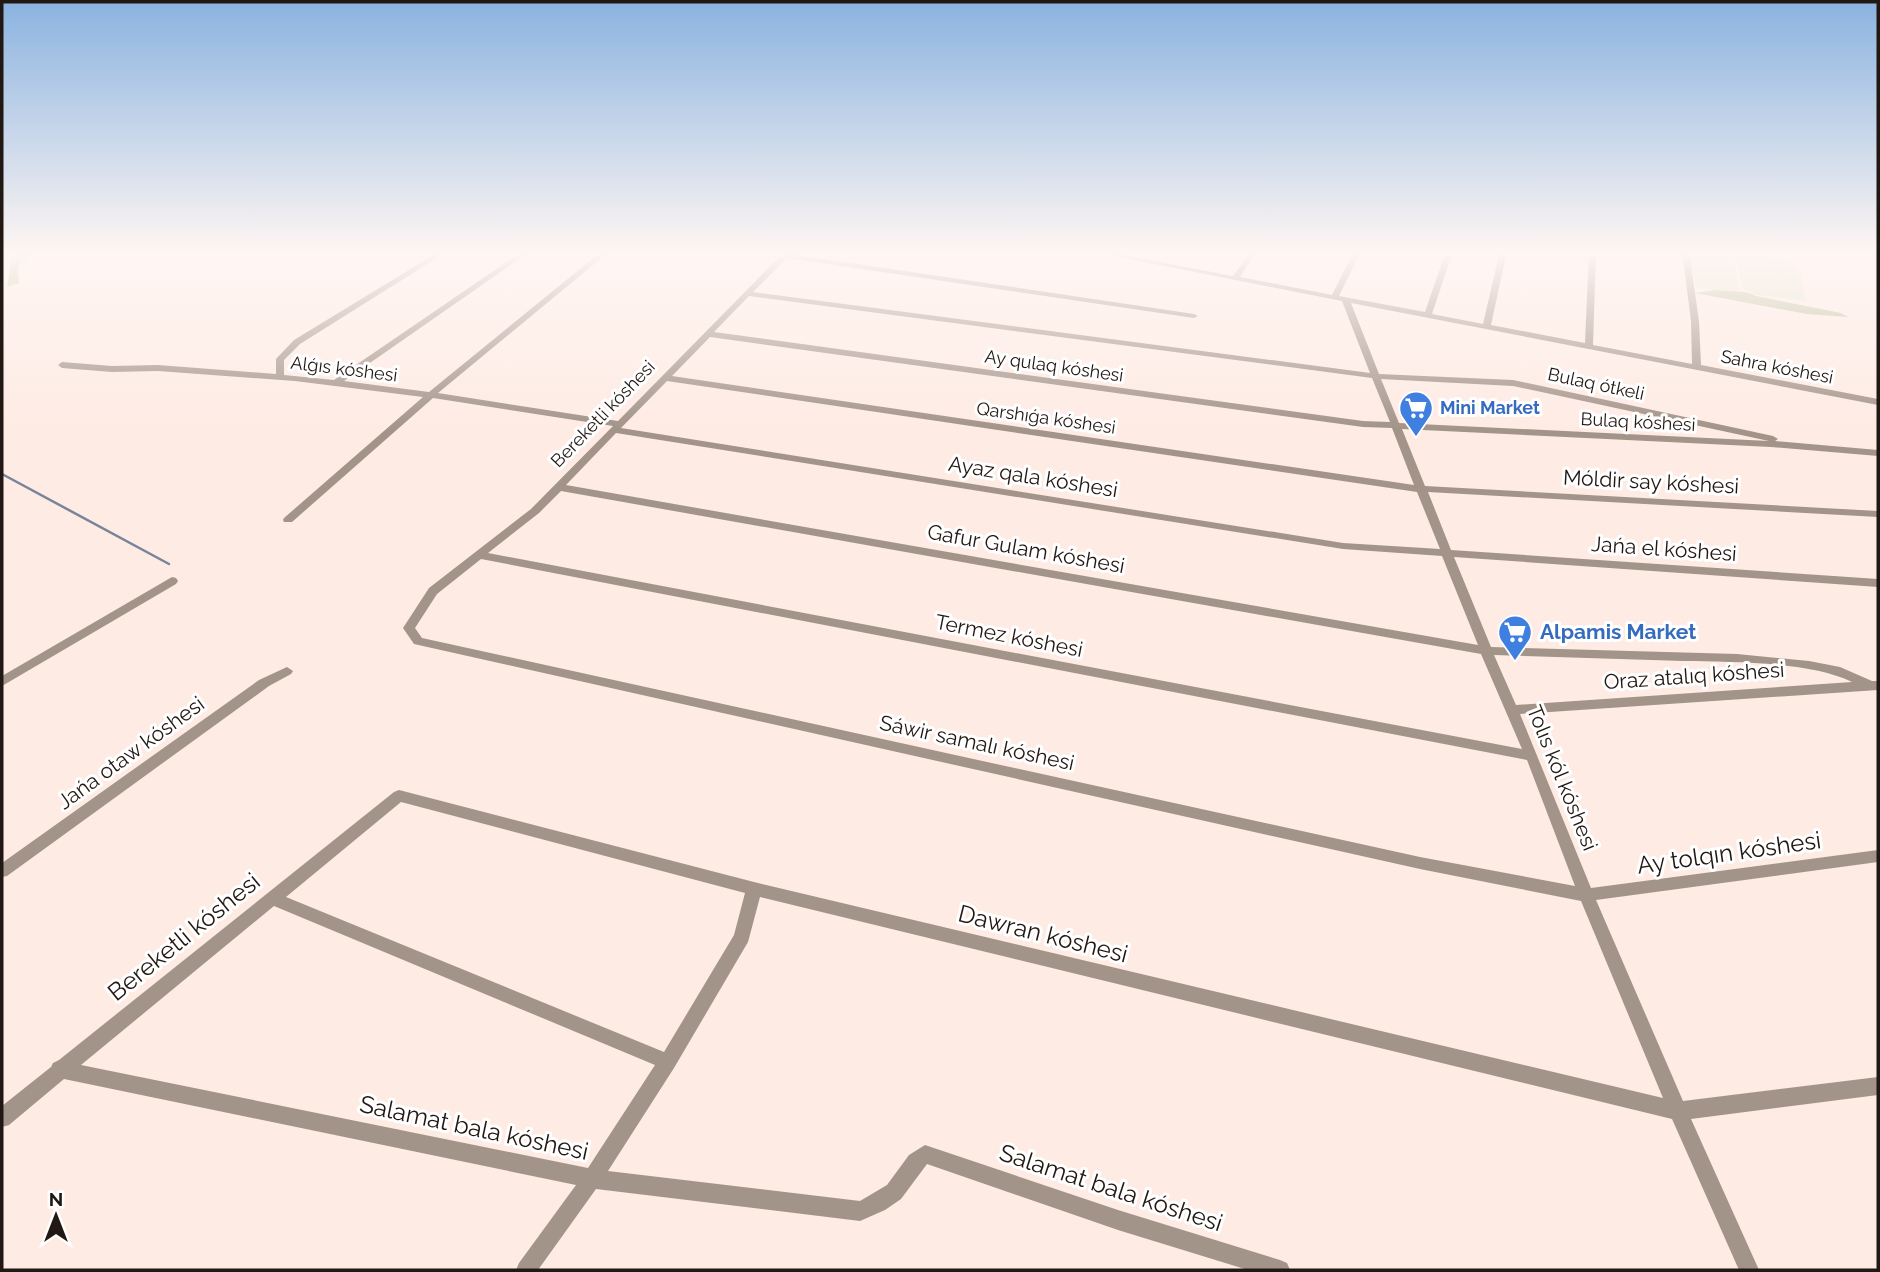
<svg xmlns="http://www.w3.org/2000/svg" width="1880" height="1272" viewBox="0 0 1880 1272" font-family="Raleway,sans-serif">
<style>
.green{fill:#dfe5ca}
.forest{fill:#b5bd97}
.lines{fill:none;stroke-linecap:round;stroke-linejoin:round}
.stream{stroke:#788499;stroke-width:2.5}
.minor{fill:#a3948a;fill-rule:evenodd}
.labels{text-anchor:middle;stroke-width:6;stroke-linejoin:round;paint-order:stroke}
.far-street-label{font-size:18px;fill:#211713;stroke:#fff}
.far-shop-label{font-size:18px;font-weight:bold;fill:#366cbe;stroke:#fff;text-anchor:start}
.street-label{font-size:21px;fill:#211713;stroke:#fff}
.shop-label{font-size:21px;font-weight:bold;fill:#366cbe;stroke:#fff;text-anchor:start}
.near-street-label{font-size:24px;fill:#211713;stroke:#fff}
</style>
<rect width="100%" height="100%" fill="#feebe4"/>
<path class="green" d="M1689 251 1732 253 1739 289 1729 292 1696 288Z
M1734 251 1793 261 1800 272 1806 301 1757 295 1742 288Z"/>
<path class="forest" d="M17 251H67L30 256 18 266 19 283 7 287 12 256Z
M1716 290C1731 293 1743 289 1756 296L1841 313 1848 317 1807 314 1695 293Z"/>
<g class="lines">
<path class="stream" d="M2 474 169 564"/>
<path class="minor" d="M440 251H448L300 344 284 360V375L334 380 523 251H531L344 381 429 392 602 251H610L438 393 618 421 785 251H792L790 254 1194 314 1198 316 1194 318 787 258 753 292 1370 373 1342 301 1089 251H1102L1233 276 1251 251H1257L1240 277 1332 295 1354 251H1361L1339 296 1425 312 1446 251H1453L1432 314 1483 324 1500 251H1507L1491 325 1585 343 1589 251H1596L1593 345 1692 364 1691 321 1682 251H1689L1699 321 1701 365 1878 399V405L1351 303 1379 374 1513 380 1773 436 1778 439 1775 441 1878 450V456L1771 447 1402 429 1425 486 1878 511V517L1428 492 1451 550 1878 579V587L1454 557 1491 647 1737 654 1809 661 1840 667 1872 681H1878V690L1520 714 1591 888 1878 850V862L1596 900 1683 1101 1878 1077V1095L1691 1119 1759 1270H1739L1672 1119 760 897 748 942 674 1068 608 1171 860 1201 887 1185 909 1155 925 1145 1118 1210 1280 1260 1287 1263 1290 1270H1248L1118 1230 927 1164 901 1199 885 1210 860 1221 596 1189 538 1270H516L519 1263 576 1185 64 1079 9 1125 2 1127V1106L51 1067 53 1063 59 1060 394 792 399 790 754 882 1663 1098 1581 901 1420 869 414 644 403 628 429 588 531 509 613 426 433 398 292 522H284L283 520 284 518 423 397 295 381 158 371 112 372 62 368 58 365 62 362 112 366 158 365 276 374V359L294 340ZM749 296 1372 378 1390 422 1363 421 714 332ZM710 337 1363 427 1392 428 1414 485 672 376ZM1381 379 1513 386 1769 441 1399 423ZM667 381 1417 492 1440 549 1343 543 621 428ZM616 433 1343 549 1442 556 1478 645 566 485ZM561 491 1481 654 1522 749 488 553 539 513ZM481 559 1527 760 1575 886 1420 857 422 638 415 628 437 594ZM1494 655C1557 657 1620 659 1683 661 1731 662 1809 661 1852 682L1516 705ZM401 802 745 893 734 935 664 1052 286 897ZM274 906 655 1065 588 1168 81 1065Z
M172 577 176 578 178 581 176 584 2 686V676Z
M287 667 293 671 291 674 269 686 7 876 2 877V863L259 680Z"/>
</g>
<linearGradient id="sky" x2="0" y2="1"><stop stop-color="#8ab3e0"/><stop offset="0.59" stop-color="#fff6f3"/><stop offset="1" stop-color="#fff6f3" stop-opacity="0"/></linearGradient>
<rect width="1880" height="429" fill="url(#sky)"/>
<defs>
<g id="supermarket-pin" transform="scale(1.75)"><path d="M0 17L-7.5 6A9.5 9.5 0 1 1 7.5 6Z" fill="#3f7fe0" stroke="#fff"/><path d="M-6-5.5h2.5l.6 2H6L4.5 2H-2.5L-4.4-4H-6ZM-1.5 3.2a1.3 1.3 0 1 0 .1 0ZM3 3.2a1.3 1.3 0 1 0 .1 0Z" fill="#fff"/></g>
</defs>
<g fill-rule="evenodd">
<use href="#supermarket-pin" x="1416" y="408"/>
<use href="#supermarket-pin" x="1515" y="632"/>
</g>
<g class="labels">
<g class="far-street-label">
<text transform="translate(1054 366) rotate(8)" y="6">Ay qulaq kóshesi</text>
<text transform="translate(1777 367) rotate(11)" y="6">Sahra kóshesi</text>
<text transform="translate(344 369) rotate(7)" y="6">Alǵıs kóshesi</text>
<text transform="translate(1596 384) rotate(12)" y="6">Bulaq ótkeli</text>
<text transform="translate(603 414) rotate(-46)" y="6">Bereketli kóshesi</text>
<text transform="translate(1046 418) rotate(8)" y="6">Qarshıǵa kóshesi</text>
<text transform="translate(1638 422) rotate(3)" y="6">Bulaq kóshesi</text>
</g>
<g class="far-shop-label">
<text x="1440" y="414">Mini Market</text>
</g>
<g class="street-label">
<text transform="translate(1033 477) rotate(9)" y="7">Ayaz qala kóshesi</text>
<text transform="translate(1651 482) rotate(3)" y="7">Móldir say kóshesi</text>
<text transform="translate(1026 549) rotate(10)" y="7">Gafur Gulam kóshesi</text>
<text transform="translate(1664 549) rotate(4)" y="7">Jańa el kóshesi</text>
<text transform="translate(1009 636) rotate(11)" y="7">Termez kóshesi</text>
<text transform="translate(1694 676) rotate(-4)" y="7">Oraz atalıq kóshesi</text>
<text transform="translate(977 743) rotate(12)" y="7">Sáwir samalı kóshesi</text>
<text transform="translate(131 753) rotate(-36)" y="7">Jańa otaw kóshesi</text>
<text transform="translate(1562 778) rotate(68)" y="7">Tolıs kól kóshesi</text>
</g>
<g class="shop-label">
<text x="1540" y="639">Alpamis Market</text>
</g>
<g class="near-street-label">
<text transform="translate(1729 853) rotate(-8)" y="8">Ay tolqın kóshesi</text>
<text transform="translate(1043 934) rotate(14)" y="8">Dawran kóshesi</text>
<text transform="translate(184 937) rotate(-39)" y="8">Bereketli kóshesi</text>
<text transform="translate(474 1128) rotate(12)" y="8">Salamat bala kóshesi</text>
<text transform="translate(1111 1188) rotate(18)" y="8">Salamat bala kóshesi</text>
</g>
</g>
<rect width="1880" height="1272" fill="none" stroke="#211713" stroke-width="7"/>
<g transform="translate(56 1216)" stroke="#ffffff" stroke-width="5" paint-order="stroke">
<path d="M0-5L12 26L0 18L-12 26Z" fill="#211713"/>
<text y="-10" font-size="19" font-weight="bold" text-anchor="middle" fill="#211713">N</text>
</g>
</svg>
